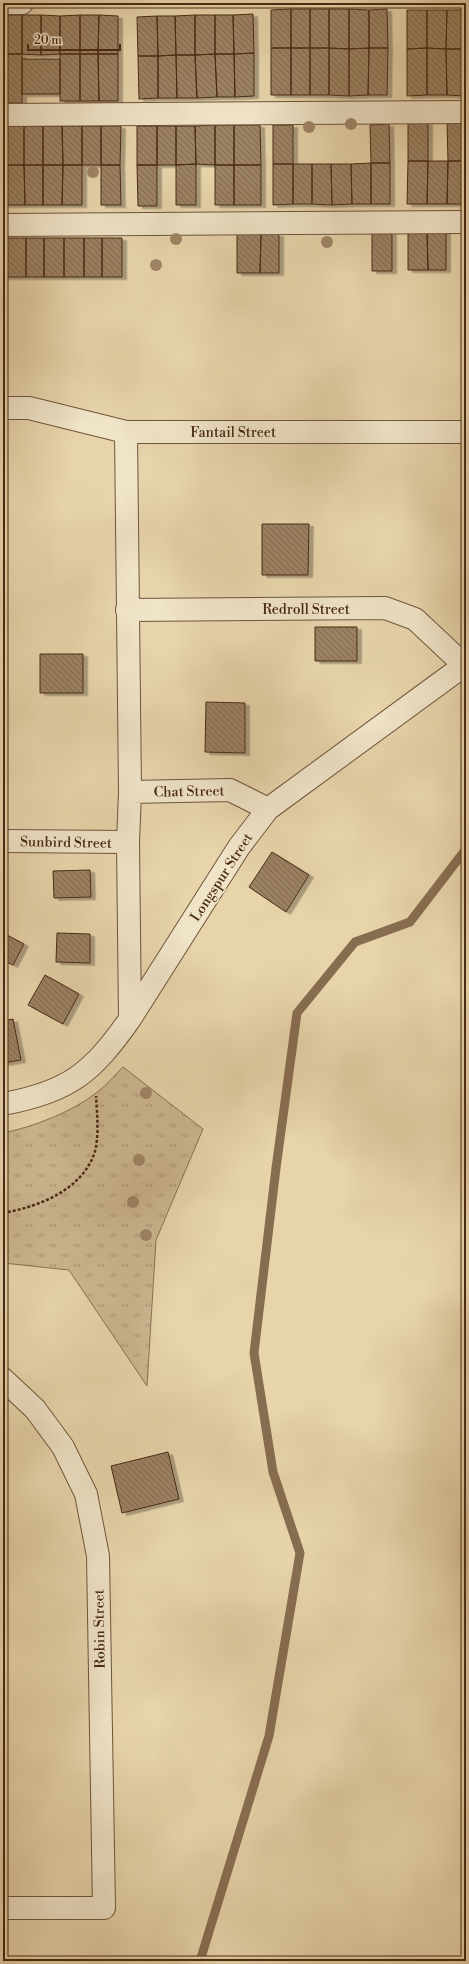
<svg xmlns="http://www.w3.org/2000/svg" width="469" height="1964" viewBox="0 0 469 1964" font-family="'Libre Bodoni',serif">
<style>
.park{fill:url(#park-tufts);stroke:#8a7052}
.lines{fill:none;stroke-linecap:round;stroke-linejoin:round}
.stream{stroke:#876d50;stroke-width:9}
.building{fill:url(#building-back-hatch);stroke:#482914;filter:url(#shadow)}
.street-casing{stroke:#70543a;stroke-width:24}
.path{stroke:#482914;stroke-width:2.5;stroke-dasharray:3 2;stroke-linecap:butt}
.street{stroke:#efe3c8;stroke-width:22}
.tree{fill:#9e8566}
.labels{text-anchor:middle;stroke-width:3.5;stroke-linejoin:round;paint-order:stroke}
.street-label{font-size:14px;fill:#482914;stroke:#efe3c8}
</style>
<defs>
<pattern id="park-tufts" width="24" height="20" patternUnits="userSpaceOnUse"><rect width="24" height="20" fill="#ccb791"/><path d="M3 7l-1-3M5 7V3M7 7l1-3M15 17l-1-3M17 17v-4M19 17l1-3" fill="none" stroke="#a89575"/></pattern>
<pattern id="building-back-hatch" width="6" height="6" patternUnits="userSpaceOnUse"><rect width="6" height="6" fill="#9b8263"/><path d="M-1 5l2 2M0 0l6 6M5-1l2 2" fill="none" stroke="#806a50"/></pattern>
<filter id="shadow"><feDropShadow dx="4.5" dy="2.5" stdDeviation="0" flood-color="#0004"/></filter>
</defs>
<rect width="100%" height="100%" fill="#e7d4ab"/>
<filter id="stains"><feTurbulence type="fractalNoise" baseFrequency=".005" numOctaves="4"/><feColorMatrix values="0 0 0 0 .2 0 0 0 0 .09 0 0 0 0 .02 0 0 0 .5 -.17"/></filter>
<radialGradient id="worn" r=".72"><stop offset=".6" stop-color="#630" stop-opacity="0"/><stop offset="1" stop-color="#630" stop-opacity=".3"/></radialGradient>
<path class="park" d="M123 1067 203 1129 156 1240 147 1386 69 1270 3 1263V1133C33 1127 72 1112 96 1093 106 1086 114 1076 123 1067Z"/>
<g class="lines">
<path class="stream" d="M200 1961 269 1736 300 1553 273 1472 254 1353 276 1168 297 1013 355 942 410 922 466 849"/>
</g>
<path class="building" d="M291 9H310V48H291Z
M291 9V48H271V10Z
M310 9H329V48H310Z
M329 9H349V49L329 48Z
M349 9 369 10V48L349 49Z
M387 9 388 48H369V10Z
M407 10H427V48L407 49Z
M427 10H447L446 49 427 48Z
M447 10H465V49H446Z
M465 10H466V49H465Z
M253 14 254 53 234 54 233 15Z
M3 15H22V54H3Z
M22 15H41V55L22 54Z
M41 15 60 16V54L41 55Z
M80 15V54H60V16Z
M80 15H99L98 54H80Z
M99 15 118 16V54H98Z
M195 15H215V54L195 55Z
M195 15V55H176L175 16Z
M215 15H233L234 54H215Z
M157 16H175L176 55 158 56Z
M157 16 158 56H138L137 17Z
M271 48H291V95H271Z
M291 48H310V95H291Z
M310 48H329V95H310Z
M329 48 349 49V96L329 95Z
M369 48H388L387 95H368Z
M369 48 368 95 349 96V49Z
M427 48 446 49 447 95H427Z
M427 48V95L407 96V49Z
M446 49H465V96L447 95Z
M465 49 466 96H465Z
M254 53V96L235 97 234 54Z
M3 54H22V103H3Z
M60 54H80V101H60Z
M80 54H98L99 101H80Z
M98 54H118V101H99Z
M215 54 217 97 197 98 195 55Z
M215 54H234L235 97H217Z
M176 55 177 98H158V56Z
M176 55H195L197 98H177Z
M138 56H158V98L139 99Z
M22 59H60V94H22Z
M408 122H428V161H408Z
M447 122H466V161H448Z
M389 124 390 163H371L370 125Z
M215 125H234V165H215Z
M215 125V165L196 164 195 126Z
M234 125H260L261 165H234Z
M273 125H293V164H273Z
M3 126H24V165H3Z
M24 126H43V165H24Z
M43 126H62L63 165H43Z
M62 126H82V165H63Z
M82 126H101V165H82Z
M101 126H121L120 165H101Z
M137 126H157V165H137Z
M157 126H176V165H157Z
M176 126H195L196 164 176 165Z
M408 161H428L427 204H407Z
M428 161H448L447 204H427Z
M448 161H466V204H447Z
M371 163H390V204H371Z
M371 163V204H352L351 164Z
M196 164V205H176V165Z
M273 164H293V204L273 205Z
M293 164H312V204H293Z
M312 164H331L332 205 312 204Z
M331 164H351L352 204 332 205Z
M3 165H24L25 205H3Z
M24 165H43V205H25Z
M43 165H63L62 205H43Z
M63 165H82V205H62Z
M101 165H120L121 205H101Z
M137 165H157V206H138Z
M215 165H234V205H215Z
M234 165H261V205H234Z
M408 231H427L428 270H408Z
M427 231H446V270H428Z
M372 232H392V271H372Z
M237 234H261L260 273H237Z
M261 234H279V273H260Z
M3 238H26V277H3Z
M26 238H44V277H26Z
M44 238H64V277H44Z
M64 238H84V277H64Z
M84 238H102V277H84Z
M102 238H122V277H102Z
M262 524H309L308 575H262Z
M315 627H357V661H315Z
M40 654H83V693H40Z
M206 702 245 703V753L205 752Z
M272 852 309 875 286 912 249 887Z
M90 870 91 897 54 898 53 871Z
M3 933 24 944 13 965 3 960Z
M57 933 90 934V963L56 962Z
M45 975 79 994 63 1024 28 1005Z
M13 1019 21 1060 3 1063V1021Z
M168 1452 179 1499 122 1513 111 1466Z"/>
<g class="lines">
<g class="street-casing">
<path id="street" d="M3 3H22
M3 115 466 112
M3 225 466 222
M3 408H29L126 432H466
M126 432 130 792 128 842 130 1019
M127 610 385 608 415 619 464 665
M130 792 230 790 268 809
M3 841 128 842
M3 1104C69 1092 92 1073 130 1019L239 847 268 809 466 664
M3 1379 35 1409 63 1447 86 1494 98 1556 104 1908H3"/>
</g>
<path class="path" d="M3 1213C37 1207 78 1192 93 1157 100 1141 97 1114 96 1096"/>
<use href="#street" class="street"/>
</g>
<g class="tree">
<circle cx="351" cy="124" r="6"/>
<circle cx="309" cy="127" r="6"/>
<circle cx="93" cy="172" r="6"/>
<circle cx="176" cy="239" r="6"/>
<circle cx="327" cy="242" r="6"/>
<circle cx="156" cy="265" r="6"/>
<circle cx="146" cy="1093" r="6"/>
<circle cx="139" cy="1160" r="6"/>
<circle cx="133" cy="1202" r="6"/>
<circle cx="146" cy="1235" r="6"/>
</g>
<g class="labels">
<g class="street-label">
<text x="233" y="437">Fantail Street</text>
<text x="306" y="614">Redroll Street</text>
<text transform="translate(189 791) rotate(-1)" y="5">Chat Street</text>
<text transform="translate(66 842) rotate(1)" y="5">Sunbird Street</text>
<text transform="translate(221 877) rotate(-57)" y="5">Longspur Street</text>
<text transform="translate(99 1629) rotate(-91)" y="5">Robin Street</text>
</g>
</g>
<rect width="469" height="1964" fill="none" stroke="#e7d4ab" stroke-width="16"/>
<rect x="4" y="4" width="461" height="1956" fill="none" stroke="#482914" stroke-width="2"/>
<rect x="8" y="8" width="453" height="1948" fill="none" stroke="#482914"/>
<path d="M28 44v6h92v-6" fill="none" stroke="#482914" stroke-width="2"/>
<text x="34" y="44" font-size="12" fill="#482914" stroke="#efe3c8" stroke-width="3" paint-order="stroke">20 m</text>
<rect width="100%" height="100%" filter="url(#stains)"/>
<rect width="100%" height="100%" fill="url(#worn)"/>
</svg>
